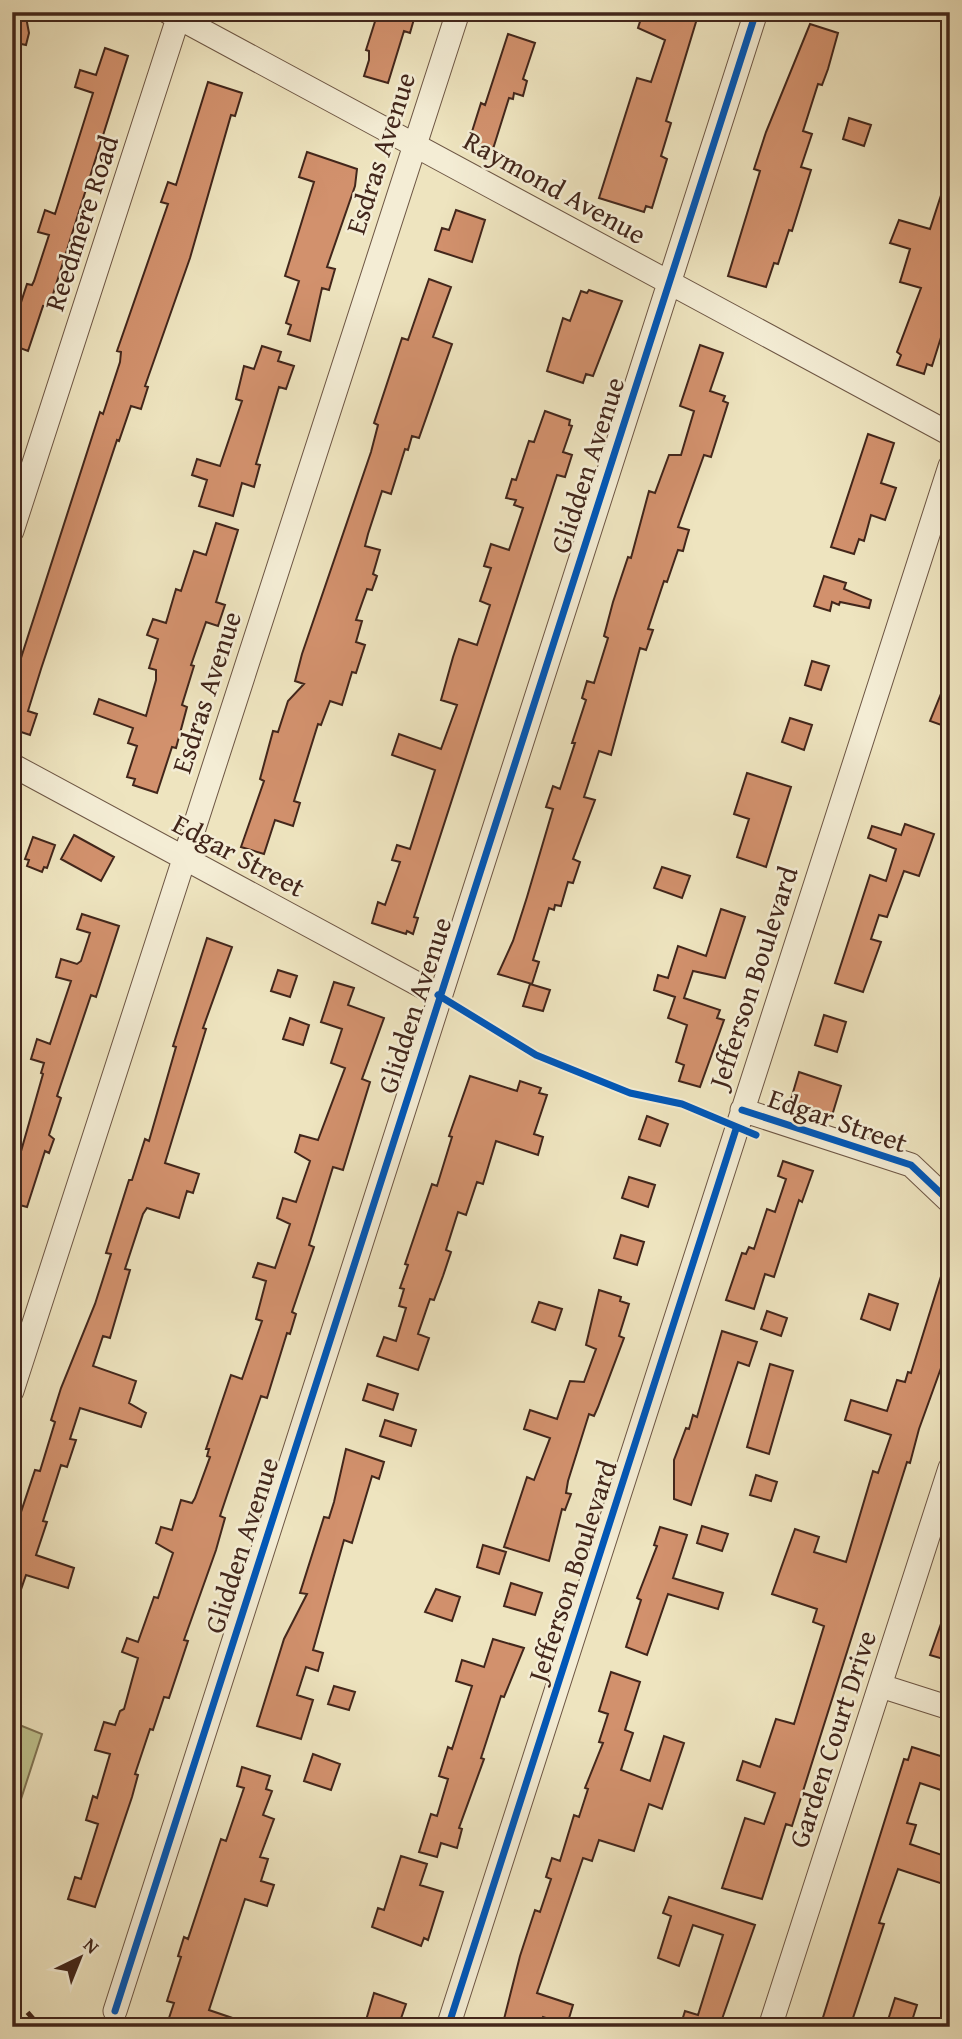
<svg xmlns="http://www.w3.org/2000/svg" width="962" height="2039" viewBox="0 0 962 2039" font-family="'Gentium Book Plus',serif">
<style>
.green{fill:#bec28e;stroke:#807454;stroke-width:2}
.building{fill:#d2916d;stroke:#42261b;stroke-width:2}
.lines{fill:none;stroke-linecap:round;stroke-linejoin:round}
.minor-casing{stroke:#6d5644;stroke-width:25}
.minor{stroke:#f4edd5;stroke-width:23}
.rail{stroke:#42261b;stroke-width:5;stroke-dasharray:12 12;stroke-linecap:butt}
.cycleway-casing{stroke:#f4edd5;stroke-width:11}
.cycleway{stroke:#0057b8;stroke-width:7}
.labels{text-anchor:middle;stroke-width:5;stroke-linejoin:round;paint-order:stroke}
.street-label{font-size:28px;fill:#42261b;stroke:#f4edd5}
</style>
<rect width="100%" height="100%" fill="#eee4bf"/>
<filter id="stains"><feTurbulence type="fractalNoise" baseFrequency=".00286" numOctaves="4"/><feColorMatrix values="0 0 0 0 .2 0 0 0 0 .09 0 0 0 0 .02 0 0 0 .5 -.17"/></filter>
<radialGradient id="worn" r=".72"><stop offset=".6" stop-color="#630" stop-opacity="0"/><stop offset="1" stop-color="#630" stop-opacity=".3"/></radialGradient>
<path class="green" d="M12 1722 42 1734 12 1827Z"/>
<path class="building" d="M12 12 26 17 29 33 26 45 12 42Z
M378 12H416L410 33 404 31 388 83 364 76 369 60V51L366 50Z
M643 12H699L666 121 671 123 661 156 667 159 652 208 646 206 644 212 599 198 637 78 651 82 665 40 638 28Z
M810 24 838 33 828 69 822 85 818 84 803 131 812 134 801 167 811 170 792 231 789 230 778 264 774 263 766 287 728 276 760 171 754 169 766 132Z
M508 34 535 43 523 79 527 81 523 96 514 93 513 99 509 98 493 149 469 141 481 103 485 105Z
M105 48 128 56 49 307 43 306 28 351 12 345V330L27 284 32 285 34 281 49 235 38 232 45 210 55 214 93 93 75 87 80 70 96 75Z
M208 82 242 93 235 116 231 115 190 258 145 386 148 387 141 409 131 406 119 441 117 440 41 669 28 711 37 714 30 735 12 729V686L100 412 103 414 120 362 121 352 117 351 168 204 161 202 168 182 176 185Z
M849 118 871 125 864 146 843 139Z
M307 152 357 169 355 186 327 267 335 269 329 290 322 288 310 341 288 334 291 325 286 323 299 281 285 276 314 182 299 177Z
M946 180 950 181V293L944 311 949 312 932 366 927 364 924 374 897 365 901 355 897 352 921 288 900 282 910 249 890 243 899 220 930 229Z
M456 210 485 220 472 262 435 250 442 228 449 230Z
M429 279 451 287 433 337 452 344 419 438 412 436 408 450 405 449 391 494 382 491 368 534 365 546 380 550 373 574 377 576 372 590 367 589 356 620 362 621 356 642 365 645 356 673 352 672 342 705 330 701 321 725 318 724 294 801 300 803 293 826 275 820 264 854 241 847 264 781 260 779 273 731 278 732 288 701 304 684 295 681 302 654 371 452 378 425 374 423 402 338 408 340Z
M589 290 622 301 593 376 586 374 583 383 547 371 563 318 570 321 581 291 587 293Z
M700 345 723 353 710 391 725 396 723 401 728 403 711 457 704 455 678 527 689 530 686 540 683 551 678 550 667 582 664 581 648 629 653 630 646 650 640 648 611 755 599 751 584 797 595 800 573 859 580 862 573 883 568 882 561 906 555 905 554 910 549 908 533 960 539 962 532 984 498 974 513 941 527 897 553 809 546 807 553 786 560 789 575 743H572L586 700 582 698 587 681 594 683 608 638 604 636 613 602 628 557 631 558 649 491 655 493 669 455H681L694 411 680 406Z
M262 346 281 352 278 361 294 366 286 389 279 387 256 464 260 465 254 487 242 483 233 516 199 506 207 480 192 475 197 459 220 466 242 401 236 399 244 366 254 369Z
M545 411 570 420 569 425 572 426 563 452 572 455 565 477 557 475 414 917 418 918 413 934 407 931 406 934 372 923 378 902 385 905 400 862 392 860 397 845 410 849 435 770 392 755 399 734 441 749 457 705 441 700 453 657 459 639 477 645 490 605 480 601 491 568 484 566 491 544 509 550 523 508 514 505 516 500 506 498 512 479 516 480 529 441 534 442Z
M868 434 894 443 881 483 896 488 885 520 871 515 864 541 859 539 854 554 831 547Z
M216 523 238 530 216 602 225 605 218 626 206 622 191 665 194 666 182 705 187 707 176 748 172 747 157 793 133 785 135 779 127 777 137 746 128 743 133 728 94 714 99 699 146 716 156 680V670L149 668 158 639 147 635 153 619 166 623 176 589 181 591 194 551 206 555Z
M824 576 846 583 844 589 871 600 869 608 840 602 839 605 832 602 830 611 814 606Z
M812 661 829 666 821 690 805 685Z
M949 674H950V728L930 721Z
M790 718 812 725 804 750 782 742Z
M747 773 791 787 766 867 737 857 749 819 734 814Z
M905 824 934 834 919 876 904 871 887 917 879 915 871 939 881 942 863 992 835 983 870 875 886 881 896 849 868 838 872 826 901 835Z
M74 835 114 857 101 881 61 859Z
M33 837 55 845 47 868 44 867 42 872 27 866 29 860 25 859Z
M662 867 690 876 682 898 654 888Z
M721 909 745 917 725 978 693 971 684 998 720 1010 717 1018 724 1020 700 1087 679 1081 684 1065 676 1062 687 1025 668 1018 675 997 654 990 658 975 668 978 678 946 706 956Z
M82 914 119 926 96 997 91 995 57 1096 61 1098 49 1135 54 1139 49 1153 45 1151 27 1207 12 1203V1183L43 1074 41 1073 44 1063 31 1059 37 1039 50 1044 71 981 56 977 61 959 77 964 81 961 90 933 77 929Z
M207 938 232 947 203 1028 206 1029 165 1163 199 1174 193 1193 187 1191 179 1218 147 1208 143 1214 125 1269 130 1270 110 1338 103 1336 93 1366 136 1381 129 1403 146 1413 141 1427 80 1408 70 1439 76 1440 67 1467 61 1465 43 1521 47 1522 36 1555 74 1568 68 1588 26 1575 15 1607H12V1539L35 1470 40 1471 55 1422 51 1420 61 1388 95 1304 111 1254 106 1253 129 1180H132L145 1139 149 1141 176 1047 173 1046Z
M278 970 297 976 290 997 271 991Z
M334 982 354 988 348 1005 384 1018 362 1079 370 1082 343 1170 333 1167 309 1245 314 1247 292 1312 296 1314 290 1334 287 1333 267 1398 261 1396 227 1495 220 1516 225 1518 216 1550 184 1640 188 1641 169 1698 164 1697 153 1730 150 1729 135 1774 138 1775 132 1797 95 1907 68 1899 75 1877 81 1879 98 1824 86 1820 93 1796 97 1798 110 1754 95 1750 104 1722 115 1725 120 1711 124 1709 138 1658 122 1652 127 1638 138 1642 154 1597 158 1598 173 1553 156 1543 161 1527 172 1530 181 1500 192 1503 195 1498 210 1457 207 1456 209 1449H206L231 1375 242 1379 262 1321 256 1319 266 1281 253 1277 258 1263 275 1268 290 1224 277 1218 283 1198 296 1202 310 1161 295 1152 300 1135 318 1140 345 1068 331 1063 342 1029 321 1022Z
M530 984 550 990 543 1011 523 1006Z
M824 1015 846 1022 837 1052 815 1045Z
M290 1018 309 1025 303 1045 283 1039Z
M799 1072 841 1086 831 1119 789 1106Z
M470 1076 517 1091 520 1081 541 1088 539 1093 547 1095 534 1134 543 1137 538 1155 496 1141 483 1184 477 1182 466 1215 458 1212 446 1250 451 1252 443 1276 434 1300 430 1299 418 1334 429 1338 418 1370 377 1356 384 1337 396 1341 406 1308 399 1306 404 1289 400 1288 408 1265 405 1264 432 1184 437 1186 452 1137 449 1136Z
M647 1116 668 1124 660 1146 639 1139Z
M783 1161 813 1171 802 1202 799 1200 774 1277 765 1274 754 1309 726 1300 742 1253 746 1254 749 1247 754 1249 767 1209 775 1212 786 1179 778 1176Z
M629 1177 655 1185 648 1207 622 1198Z
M621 1235 644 1242 637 1265 614 1258Z
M947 1257 950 1343 919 1429 910 1463 907 1462 792 1826 786 1824 762 1899 722 1888 745 1818 764 1824 775 1793 737 1780 743 1761 760 1767 776 1719 794 1724 824 1626 813 1622 817 1609 772 1594 780 1571 795 1529 819 1537 814 1552 846 1562 873 1471 878 1473 891 1435 845 1420 851 1400 887 1411 897 1380 905 1382 908 1372 911 1373Z
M599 1290 621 1297 620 1301 629 1304 619 1336 624 1338 598 1407 594 1416 589 1414 568 1481 566 1493 571 1494 565 1510 562 1509 549 1561 504 1547 527 1477 534 1480 550 1438 524 1429 530 1410 557 1419 570 1381 584 1382 596 1349 586 1345Z
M869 1294 898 1304 890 1330 861 1319Z
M539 1302 562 1309 555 1330 532 1322Z
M767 1311 787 1318 781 1336 761 1329Z
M722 1331 757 1342 749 1366 738 1362 691 1505 674 1499V1460L686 1428 689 1429 693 1415 697 1417Z
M770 1364 793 1371 769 1454 747 1447Z
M368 1384 398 1394 393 1410 363 1400Z
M385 1420 416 1430 411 1446 380 1436Z
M346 1449 384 1462 379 1479 372 1476 352 1543 344 1540 313 1650 323 1653 318 1671 306 1667 297 1695 313 1700 301 1739 257 1726 284 1639 307 1594 300 1593 324 1517 329 1518 334 1502Z
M756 1475 777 1482 771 1501 750 1495Z
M702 1526 728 1534 722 1551 697 1543Z
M660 1527 687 1535 673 1578 723 1593 718 1609 668 1594 647 1655 626 1647 641 1600 637 1598 657 1546 654 1545Z
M483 1545 506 1552 499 1574 477 1567Z
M511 1583 542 1593 535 1615 504 1606Z
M436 1589 460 1597 452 1621 425 1612Z
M948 1604 950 1605V1661L930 1655Z
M493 1639 524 1648 504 1697 501 1696 481 1758 484 1759 459 1828 462 1829 457 1848 441 1843 437 1857 419 1852 431 1814 437 1816 448 1779 439 1776 448 1747 452 1749 472 1686 456 1681 462 1660 484 1667Z
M611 1672 640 1682 625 1730 633 1733 621 1770 650 1781 664 1736 684 1743 662 1809 649 1804 634 1851 599 1840 592 1861 583 1858 537 1993 573 2005 567 2025 543 2017 540 2027H502L520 1956 535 1910 540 1912 551 1879 546 1877 552 1858 560 1861 574 1815 579 1817 588 1789 585 1788 603 1743 599 1742 608 1714 599 1711Z
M334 1686 355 1692 349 1710 328 1704Z
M912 1747 950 1759V1793L920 1783 907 1823 916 1825 910 1844 945 1856 943 1862 950 1864 946 1885 898 1869 879 1923 884 1924 850 2027H820L904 1759 908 1760Z
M313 1754 340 1764 331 1790 304 1781Z
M242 1767 270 1776 266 1789 272 1791 263 1815 274 1819 260 1857 268 1859 261 1881 274 1885 267 1906 245 1899 209 2010 250 2024 249 2027H166L174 2003 167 2001 181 1957 178 1956 184 1937 188 1939 221 1839 226 1841 244 1788 237 1786Z
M401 1856 427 1864 420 1885 443 1892 428 1940 424 1938 421 1946 372 1927 378 1908 384 1910Z
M669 1897 755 1925 721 2022 725 2027H680L685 2011 698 2015 723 1935 693 1925 679 1966 658 1958 671 1916 663 1913Z
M374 1993 406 2004 398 2027H364Z
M895 1998 917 2005 910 2027 888 2020Z"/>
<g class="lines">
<g class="minor-casing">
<path id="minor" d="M168 12 950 434
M12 531 180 12
M12 765 438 995
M742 1110 911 1165 950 1202
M12 1391 458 12
M881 1686 950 1708
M115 2011 756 12
M448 2027 950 466
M770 2027 950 1468"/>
</g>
<use href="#minor" class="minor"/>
<path class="rail" d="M12 1994 40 2027"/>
<g class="cycleway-casing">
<path id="cycleway" d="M438 995 536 1055 630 1093 682 1104 756 1135
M742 1110 911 1165 950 1202
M115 2011 756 12
M448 2027 736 1129"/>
</g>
<use href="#cycleway" class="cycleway"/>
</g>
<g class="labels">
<g class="street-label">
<text transform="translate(380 153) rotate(-72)" y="10">Esdras Avenue</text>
<text transform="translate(555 187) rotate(29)" y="10">Raymond Avenue</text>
<text transform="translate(81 223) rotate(-72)" y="10">Reedmere Road</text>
<text transform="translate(587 465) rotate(-72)" y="10">Glidden Avenue</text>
<text transform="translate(206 692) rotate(-72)" y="10">Esdras Avenue</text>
<text transform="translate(239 855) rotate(28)" y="10">Edgar Street</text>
<text transform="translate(753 977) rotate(-72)" y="10">Jefferson Boulevard</text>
<text transform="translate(414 1005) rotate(-72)" y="10">Glidden Avenue</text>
<text transform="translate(838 1120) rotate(19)" y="10">Edgar Street</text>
<text transform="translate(241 1545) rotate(-72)" y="10">Glidden Avenue</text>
<text transform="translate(572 1571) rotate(-72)" y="10">Jefferson Boulevard</text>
<text transform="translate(832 1739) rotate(-72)" y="10">Garden Court Drive</text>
</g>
</g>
<rect width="962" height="2039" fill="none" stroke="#eee4bf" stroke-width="42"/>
<rect x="14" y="14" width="934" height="2011" fill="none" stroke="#42261b" stroke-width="3.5"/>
<rect x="21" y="21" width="920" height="1997" fill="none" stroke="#42261b" stroke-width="2"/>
<g transform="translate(80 1958) rotate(43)" stroke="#f4edd5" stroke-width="5" paint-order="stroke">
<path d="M0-5L12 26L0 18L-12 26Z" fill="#42261b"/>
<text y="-10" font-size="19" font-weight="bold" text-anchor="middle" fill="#42261b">N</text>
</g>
<rect width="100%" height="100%" filter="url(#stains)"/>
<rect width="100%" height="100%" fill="url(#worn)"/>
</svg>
